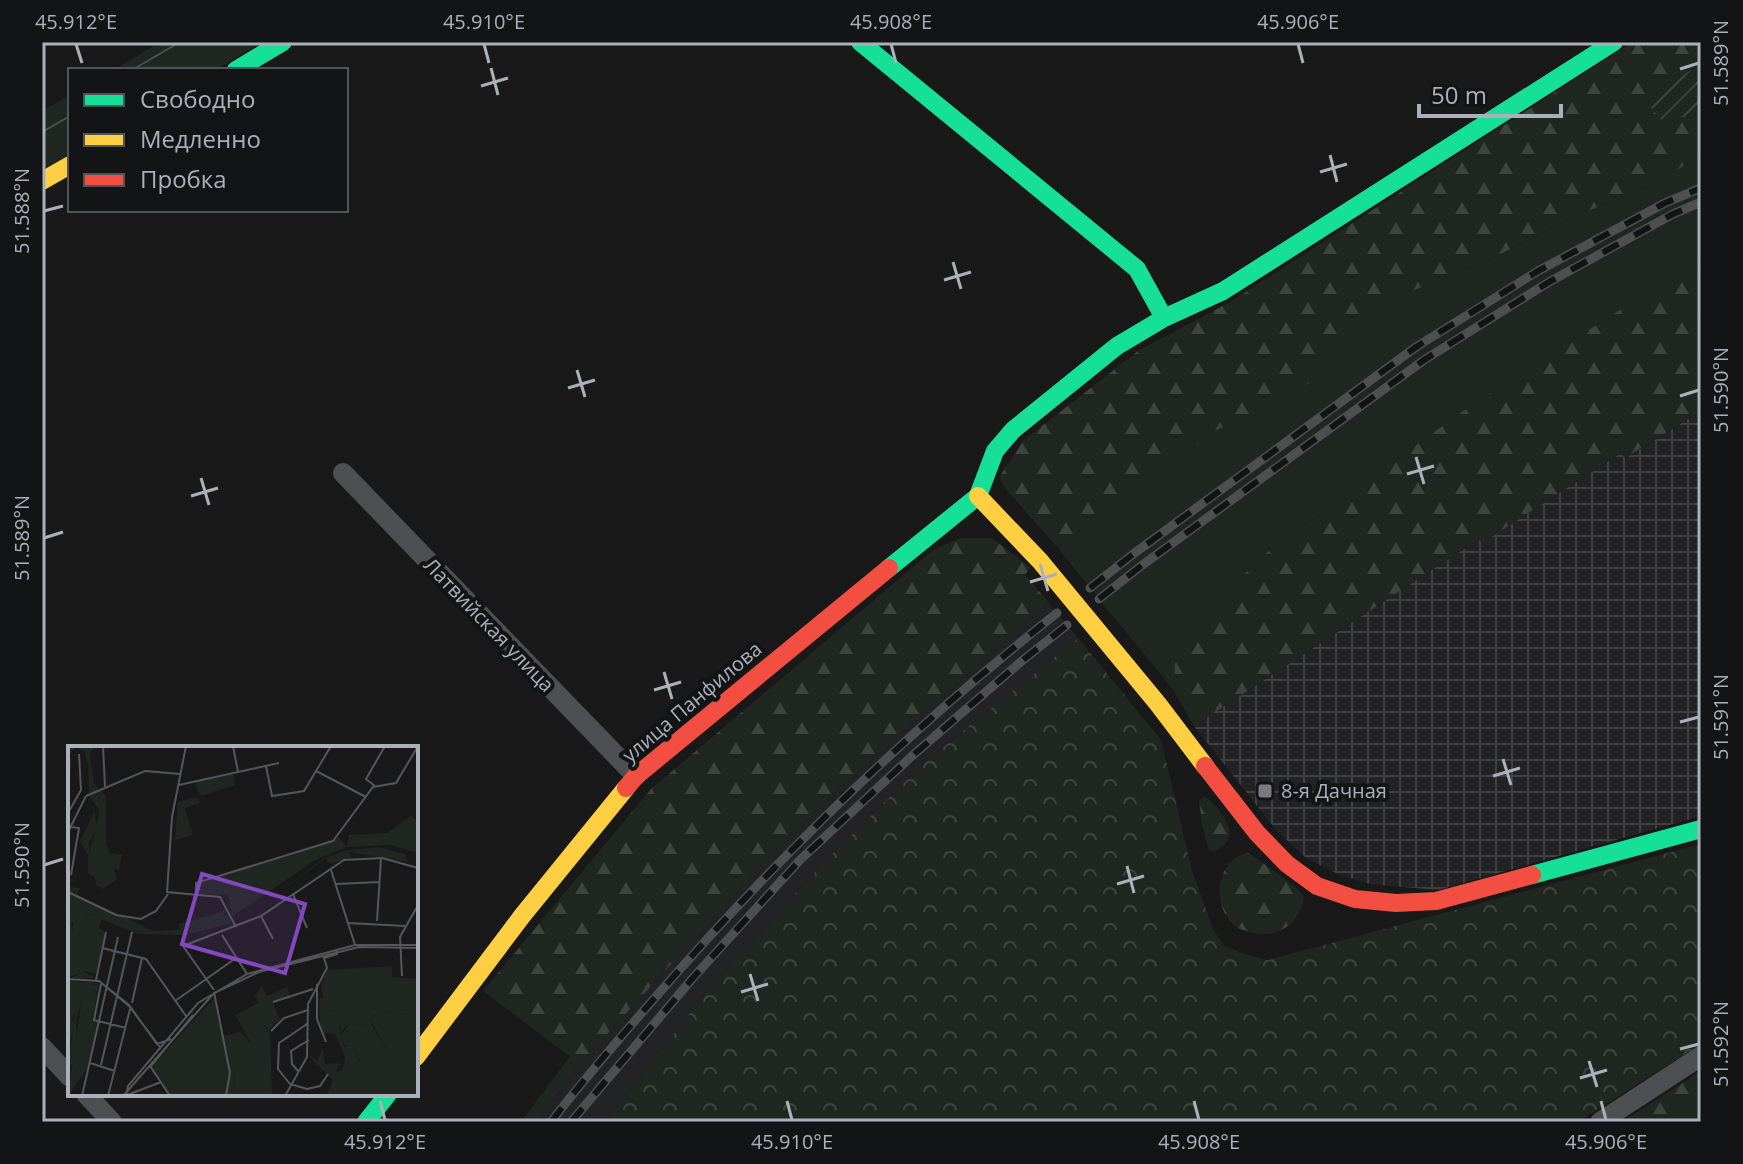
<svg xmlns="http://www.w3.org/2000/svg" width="1743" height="1164" viewBox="0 0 1743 1164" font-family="'Open Sans',sans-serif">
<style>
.built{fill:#232326}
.industrial{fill:url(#industrial-grid)}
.grass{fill:#1f2720}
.forest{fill:url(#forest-firs)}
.park{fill:url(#park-crowns)}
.garden{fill:url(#garden-furrows)}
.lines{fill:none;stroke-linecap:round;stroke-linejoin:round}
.street{stroke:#4d4f53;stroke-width:20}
.fast{stroke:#16e098;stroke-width:18}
.slow{stroke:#ffcf43;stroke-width:18}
.jam{stroke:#f24e42;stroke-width:18}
.tram{stroke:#4e4f51;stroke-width:2}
.rail-casing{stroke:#4e4f51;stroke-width:9}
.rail{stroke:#131416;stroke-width:6;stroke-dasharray:18;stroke-linecap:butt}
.ticks{fill:none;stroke:#abb1ba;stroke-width:3}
.poi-dot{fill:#787c82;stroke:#131416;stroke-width:3}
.labels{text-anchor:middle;stroke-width:8;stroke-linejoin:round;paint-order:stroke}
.street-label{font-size:20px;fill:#abb1ba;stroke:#131416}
.poi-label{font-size:20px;fill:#abb1ba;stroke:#131416;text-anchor:start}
.inset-road{fill:none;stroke:#53565a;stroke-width:2}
.view{fill:#8547be;fill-opacity:0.15;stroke:#8547be;stroke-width:4}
.inset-edge{fill:none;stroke:#abb1ba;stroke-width:4}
.neatline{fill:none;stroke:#abb1ba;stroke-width:3}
.ticks-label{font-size:20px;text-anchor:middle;fill:#abb1ba}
</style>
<defs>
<pattern id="industrial-grid" width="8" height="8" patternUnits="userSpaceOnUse" patternTransform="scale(2)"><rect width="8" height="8" fill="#232326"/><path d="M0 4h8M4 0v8" fill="none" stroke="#404143"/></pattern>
<pattern id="forest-firs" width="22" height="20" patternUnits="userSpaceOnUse" patternTransform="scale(2)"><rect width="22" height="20" fill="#1f2720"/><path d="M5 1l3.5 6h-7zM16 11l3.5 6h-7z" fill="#3d443e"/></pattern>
<pattern id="park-crowns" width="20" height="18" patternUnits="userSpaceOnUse" patternTransform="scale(2)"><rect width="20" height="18" fill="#1f2720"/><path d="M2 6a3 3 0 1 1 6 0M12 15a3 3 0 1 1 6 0" fill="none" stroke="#3d443e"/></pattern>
<pattern id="garden-furrows" width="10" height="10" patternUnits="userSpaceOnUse" patternTransform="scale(2)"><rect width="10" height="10" fill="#1f2720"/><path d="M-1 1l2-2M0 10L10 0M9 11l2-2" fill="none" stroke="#3d443e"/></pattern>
</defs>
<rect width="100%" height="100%" fill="#19191a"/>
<path class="built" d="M1048 602 1078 638 925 762 825 861 718 978 604 1122H537L580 1064 790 834Z"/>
<path class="industrial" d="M1701 411V816L1438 890 1370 884 1340 875 1306 858 1277 831 1194 726 1479 539 1482 543 1621 453 1626 458Z"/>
<path class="grass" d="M160 42H263L215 70H113Z
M70 95V154L42 170V111Z
M1701 154V258L1473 404 1261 557 1199 622 1175 655 1174 691 1057 547 1082 528 1151 485 1209 433 1292 400 1392 299 1491 259 1573 217 1659 182Z
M570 1056 580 1064 537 1122H521Z"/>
<path class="forest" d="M1633 42H1701V64L1672 82 1697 114 1701 132V154L1659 182 1573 217 1491 259 1392 299 1292 400 1209 433 1151 485 1082 528 1057 547 1005 488 999 477 1024 440 1138 351 1230 302Z
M1701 258V411L1625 458 1621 453 1482 543 1479 539 1194 726 1174 691 1175 655 1199 622 1261 557 1473 404Z
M959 538H992L1031 568 1025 574 1048 602 790 834 580 1064 483 991 651 789 932 551Z
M1204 797C1211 799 1213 803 1218 809 1230 825 1238 840 1215 851L1209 850 1202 825 1199 800Z
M1249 853 1294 886 1304 897C1303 909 1295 921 1285 928 1273 935 1262 936 1249 932 1245 930 1240 930 1237 927 1210 909 1215 858 1249 853Z
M1701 1071V1122H1622Z"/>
<path class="park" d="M1078 638 1161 740 1192 870 1213 930 1225 946 1244 954 1268 960 1701 844V1044L1578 1122H604L718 978 825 861 925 762Z"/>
<path class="garden" d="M1701 64V132L1696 114 1664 122 1648 105 1672 82Z"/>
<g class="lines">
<path class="street" d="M343 473 636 776
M42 1047 70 1077
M86 1094 112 1122
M1600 1122 1701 1056"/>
<path class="fast" d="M860 42 1137 269 1164 318
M236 70 283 42
M889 568 978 496 995 451 1013 430 1117 346 1164 318 1223 291 1614 42
M1532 875 1701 829
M366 1122 388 1094"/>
<path class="slow" d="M42 181 70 165
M978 496 1040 561 1158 704 1205 766
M416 1057 522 916 626 788"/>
<path class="jam" d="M1205 766 1257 833 1287 864 1317 886 1355 899 1396 903 1436 901 1532 875
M626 788 636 776 889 568"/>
<path class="tram" d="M132 70 180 42
M42 132 70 116"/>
<g class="rail-casing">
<path id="rail" d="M1090 588 1132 555 1416 347 1538 271 1665 203 1701 188
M1099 599 1141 566 1424 360 1549 282 1673 214 1701 202
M551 1122C583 1080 618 1040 653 1000 775 859 910 729 1057 613
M571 1122 692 979 800 860 912 756 1023 660 1067 625"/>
</g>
<use href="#rail" class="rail"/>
</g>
<path class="ticks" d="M76 44 82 63M484 44 489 63M891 44 896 63M1298 44 1303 63M491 68 498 95M1680 69 1699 63M481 86 508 78M1330 155 1337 182M1320 172 1347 164M44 211 63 206M953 262 961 289M944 280 971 272M577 370 585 397M568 388 595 380M1680 396 1699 390M1416 457 1424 484M1407 474 1434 466M201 478 209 505M191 496 218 488M44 538 63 532M1040 564 1048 591M1030 582 1057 574M664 672 672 699M654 690 681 682M1680 722 1699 717M1503 759 1511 785M1493 776 1520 768M44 865 63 859M1127 866 1134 893M1117 884 1144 876M750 974 758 1001M741 992 768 984M1680 1049 1699 1044M1589 1061 1597 1087M1580 1078 1607 1070M380 1101 385 1120M787 1101 792 1120M1194 1101 1199 1120M1601 1101 1606 1120"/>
<rect class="poi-dot" x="1257" y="783" width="16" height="16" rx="4"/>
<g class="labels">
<g class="street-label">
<text transform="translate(489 625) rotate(46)" y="7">Латвийская улица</text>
<text transform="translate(692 702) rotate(-40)" y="7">улица Панфилова</text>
</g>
<g class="poi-label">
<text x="1281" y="798">8-я Дачная</text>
</g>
</g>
<g transform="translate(68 746)">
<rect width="350" height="350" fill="#19191a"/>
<path d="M21 50H38V98L42 107 54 109 51 124 46 123 49 133 35 143 28 139 21 107 32 65ZM311 101 338 109 340 116 282 106 283 112 262 118 223 147 262 118 258 112 201 154 256 112 280 104ZM0 141 12 142 9 148 85 185 121 183 159 168 164 177 118 189 70 188 0 160ZM194 240 199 250 219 241 222 250 205 258 212 273 184 299 167 269 190 257 187 250ZM281 278 305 281 318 302 285 350 293 318 286 300 279 305 273 290Z" fill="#1f2720"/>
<path d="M1 0H27L22 8 26 37 38 50H21L20 18 16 5 8 1 1 9 4 16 0 42ZM130 51 132 57 117 62 125 89 107 94 110 56ZM26 66 29 81 21 97V107L33 120 29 132 20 127V110L12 95ZM0 160 17 165 11 190 19 196 13 204 18 211 15 225 27 232H3L13 227 4 184 6 170ZM159 164 152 173 111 185V178ZM11 236 32 237 18 241 8 274 10 309 0 324ZM349 262 350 350H258L265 334 240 309 249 314 255 302 257 318 273 317 267 326 274 325 277 311 267 288 254 287 257 265 272 263 280 273 271 280 276 301 286 300 292 317 297 314 298 326 318 302 302 273 310 267ZM202 285 204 350H167L166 322H161L155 290 173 286 183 298 187 288Z" fill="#1f2720"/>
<path d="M165 28 167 39 133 50 130 45 127 36ZM271 91 279 101 247 114 164 171 160 149 130 148 127 139Z" fill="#1f2720"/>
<path d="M343 70 350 75V107L323 99 279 101 281 89 319 87ZM0 162 10 172 3 178 11 215 18 211 13 205 18 196 11 190 15 167 34 173 31 182 37 186 28 228 15 225 12 216 13 227 0 231ZM324 220V231L350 233V265L335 263 344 287 338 296 330 293 327 283 333 281 328 265 309 267 302 273 305 281 281 278 273 285 272 276 280 272 274 271 272 263 257 265 261 282 252 283 251 252H255L253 240 259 224ZM0 234 11 235 13 260 3 273 7 278 0 305ZM16 239H31L25 273 31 276 20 321 0 350ZM146 252 161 322 166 321 167 350H102L83 321Z" fill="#1f2720"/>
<path class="inset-road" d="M35 0 37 41M118 0 104 71 99 146 152 151 168 181M165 0 170 26M198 20 204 50 236 45 263 0M248 25 298 51M111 39 211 17M307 40 298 33 317 0M18 50 77 25 112 28M0 67 13 44 11 8M3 81 11 82 3 129M0 86 18 50M263 124 287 199M268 138 312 136M0 146 48 169 73 173 88 165 100 148M225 148 239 182M128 149V137L265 95 305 41 328 37 350 0M193 170 205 193M309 175 313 113M279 177 337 180M34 202 78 213 118 270M179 228 287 199H350M334 230 332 191 350 159M0 233 31 235 61 260 92 301M0 233 31 235 61 259 89 298 103 293M28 234 38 186M33 238 26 274 58 282M249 238V273L258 296M146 244 115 200 193 170 276 114 314 112 350 122M146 246 162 327 158 350M107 255 168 212M205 256 245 243M64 257 74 212M239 278 211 297 210 323 222 338 239 343 252 340 260 328M203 285 216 272 240 264M22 317 47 325M33 319 64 186M82 320 102 350M82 321 125 269M231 326 224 318 223 305 241 294M59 349 93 336M14 350 50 191M40 350 62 263M55 350 146 247 191 226 291 201 350 202M58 350 60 340 130 257 179 228 154 189M217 350 239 311 240 258 259 222 256 212 269 208 268 203"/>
<path class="view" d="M134 128 237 158 217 227 114 198Z"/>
<rect width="350" height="350" class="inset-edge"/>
</g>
<rect width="1743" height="1164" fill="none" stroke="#131416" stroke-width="88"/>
<rect x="68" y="68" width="280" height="144" fill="#131416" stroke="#505358" stroke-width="2"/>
<rect x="84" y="94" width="40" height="12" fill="#16e098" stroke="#505358" stroke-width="2"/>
<text x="140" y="108" font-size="24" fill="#abb1ba">Свободно</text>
<rect x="84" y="134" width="40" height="12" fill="#ffcf43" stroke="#505358" stroke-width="2"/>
<text x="140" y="148" font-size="24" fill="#abb1ba">Медленно</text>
<rect x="84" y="174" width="40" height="12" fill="#f24e42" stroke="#505358" stroke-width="2"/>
<text x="140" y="188" font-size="24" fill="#abb1ba">Пробка</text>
<path d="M1419 104v12h142v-12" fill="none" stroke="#abb1ba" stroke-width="4"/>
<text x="1431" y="104" font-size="24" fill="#abb1ba" stroke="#131416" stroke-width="6" paint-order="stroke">50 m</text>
<rect x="44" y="44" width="1655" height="1076" class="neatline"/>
<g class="ticks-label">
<text x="76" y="29">45.912°E</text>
<text x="484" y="29">45.910°E</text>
<text x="891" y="29">45.908°E</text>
<text x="1298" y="29">45.906°E</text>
<text transform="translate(1721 63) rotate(-90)" y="7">51.589°N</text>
<text transform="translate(22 211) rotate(-90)" y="7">51.588°N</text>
<text transform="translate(1721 390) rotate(-90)" y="7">51.590°N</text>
<text transform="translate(22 538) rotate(-90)" y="7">51.589°N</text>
<text transform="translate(1721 717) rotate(-90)" y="7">51.591°N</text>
<text transform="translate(22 865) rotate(-90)" y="7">51.590°N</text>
<text transform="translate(1721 1044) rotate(-90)" y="7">51.592°N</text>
<text x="385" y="1149">45.912°E</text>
<text x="792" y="1149">45.910°E</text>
<text x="1199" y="1149">45.908°E</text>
<text x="1606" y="1149">45.906°E</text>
</g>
</svg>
